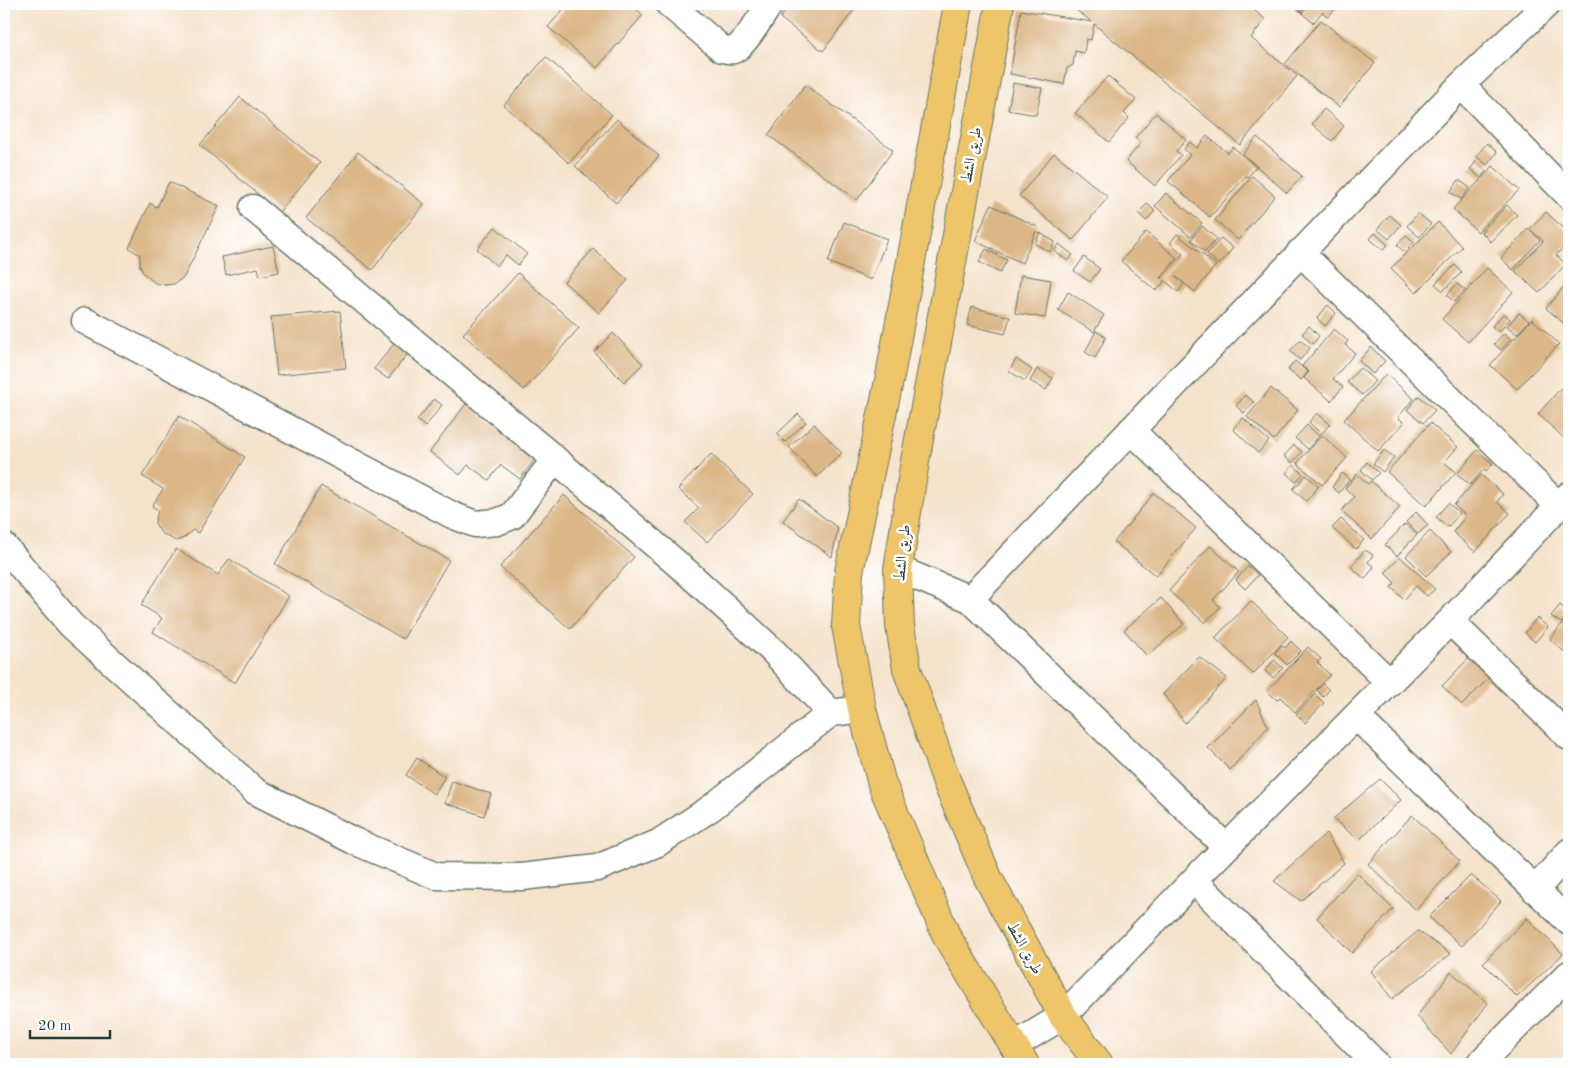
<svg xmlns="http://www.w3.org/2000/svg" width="1573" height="1068" viewBox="0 0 1573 1068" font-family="'Old Standard TT',Amiri,serif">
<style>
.building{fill:#dbb686}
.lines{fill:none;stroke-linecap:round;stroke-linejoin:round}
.minor-casing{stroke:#6a7768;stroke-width:29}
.trunk-casing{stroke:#6a7768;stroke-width:30}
.minor{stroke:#fff;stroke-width:26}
.trunk{stroke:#eec569;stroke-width:28}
.labels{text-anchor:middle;stroke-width:5;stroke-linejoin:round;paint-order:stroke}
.street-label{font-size:15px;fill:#1f3d34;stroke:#fff}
</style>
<rect width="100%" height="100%" fill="#fff"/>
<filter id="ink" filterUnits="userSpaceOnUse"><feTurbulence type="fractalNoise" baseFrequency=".02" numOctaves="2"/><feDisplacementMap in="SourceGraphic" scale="10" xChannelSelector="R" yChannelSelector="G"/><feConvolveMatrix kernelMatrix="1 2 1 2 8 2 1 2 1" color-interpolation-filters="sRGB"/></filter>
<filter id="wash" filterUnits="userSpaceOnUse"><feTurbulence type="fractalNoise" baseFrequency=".0096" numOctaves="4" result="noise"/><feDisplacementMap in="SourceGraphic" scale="20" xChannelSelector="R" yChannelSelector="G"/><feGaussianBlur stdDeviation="1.12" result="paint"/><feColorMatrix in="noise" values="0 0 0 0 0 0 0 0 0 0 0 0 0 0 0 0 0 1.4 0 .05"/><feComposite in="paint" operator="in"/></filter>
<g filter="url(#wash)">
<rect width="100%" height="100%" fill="#f4e2ca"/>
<g id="blocks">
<path class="building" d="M568 4H631L643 15 597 68 548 27Z
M791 4H854L857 6 823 51 780 18Z
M1079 4H1246L1265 19 1251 38 1297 76 1240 145 1094 24 1091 40 1086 39 1084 53 1075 51 1073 65 1067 68 1064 84 1010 74 1021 10 1092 22 1075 9Z
M1291 4H1308L1301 12Z
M1310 4H1333L1337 7 1328 17 1322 12 1313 23 1302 13Z
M1321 20 1375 63 1339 107 1285 64Z
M546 57 612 115 569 163 504 105Z
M1108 76 1136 100 1124 113 1129 118 1109 142 1075 113Z
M1013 83 1042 88 1036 115 1008 110Z
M805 85 893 150 857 200 768 135Z
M240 97 320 163 279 212 200 145Z
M1324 109 1344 126 1332 141 1312 124Z
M1156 113 1186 140 1176 151 1181 155 1155 186 1126 161 1141 143 1135 138Z
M617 119 659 156 616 203 575 166Z
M1207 136 1228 153 1233 147 1256 167 1248 177 1246 176 1210 217 1168 181 1190 155 1184 149 1190 142 1197 148Z
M1257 137 1302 176 1287 193 1243 154Z
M1487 143 1497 152 1487 165 1476 156Z
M358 152 424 204 372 270 306 218Z
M1054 153 1108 197 1073 240 1019 196Z
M1476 162 1486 171 1481 178 1470 169Z
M1493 166 1519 190 1478 232 1453 209Z
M1252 176 1275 196 1238 240 1215 220Z
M1459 180 1470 188 1461 199 1450 192Z
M169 182 219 206 184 277 174 284 165 285 155 283 143 273 140 266V255L129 248 150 203 157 207Z
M1166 193 1202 223 1191 237 1155 206Z
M1147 204 1155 211 1146 221 1138 213Z
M991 205 1038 227 1022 263 975 241Z
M1507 205 1517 215 1491 242 1481 232Z
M1546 212 1569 233V241L1556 255 1566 264 1539 293 1515 271 1543 241 1530 229Z
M1418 213 1431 224 1419 237 1407 226Z
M1390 215 1401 225 1389 239 1377 229Z
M844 222 887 239 871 280 828 262Z
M1438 222 1462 247 1416 293 1391 268Z
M1202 226 1217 239 1205 252 1191 240Z
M495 227 527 254 518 265 506 255 497 266 477 249Z
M1528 229 1540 240 1513 270 1501 258Z
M1146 232 1177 258 1160 278 1164 282 1156 291 1121 261Z
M1040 233 1055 242 1050 252 1035 244Z
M1375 233 1388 245 1383 250 1370 239Z
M1177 234 1216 265 1195 292 1175 276 1184 284 1178 292 1162 278 1183 254 1170 243Z
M1406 235 1414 242 1404 252 1397 245Z
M1221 238 1233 248 1219 265 1207 254Z
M1059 244 1073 255 1068 261 1054 251Z
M273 246 279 272 260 276 258 268 226 275 222 257Z
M593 249 628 280 599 313 564 282Z
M986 249 1007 260 1000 273 979 262Z
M1084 257 1100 269 1090 282 1074 271Z
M1455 265 1462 272 1443 291 1435 284Z
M1487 268 1513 292 1468 342 1442 319Z
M518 273 579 328 524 390 463 334Z
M1021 275 1051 280 1045 318 1015 313Z
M1569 281V328L1546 308Z
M1457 284 1465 290 1454 302 1447 295Z
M1068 292 1104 315 1094 332 1058 310Z
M1328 305 1336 313 1325 326 1317 318Z
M972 307 1010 317 1005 334 967 325Z
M340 311 346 368 277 375 271 317Z
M1504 313 1510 319 1499 332 1492 326Z
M1519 313 1529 321 1517 334 1507 326Z
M1532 319 1559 344 1517 389 1490 365Z
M1309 326 1319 336 1313 344 1302 334Z
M1334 329 1348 341 1345 345 1355 353 1333 379 1343 387 1331 401 1304 378 1309 372 1302 366Z
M1096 331 1106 337 1095 358 1085 352Z
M613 333 643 364 624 382 594 352Z
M1504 333 1511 339 1501 350 1494 344Z
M397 340 410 351 388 379 374 369Z
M1300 340 1310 348 1300 360 1290 351Z
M1371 347 1385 361 1373 374 1359 361Z
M1016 359 1032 370 1025 381 1009 371Z
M1295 361 1308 372 1301 380 1288 370Z
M1360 368 1375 381 1362 395 1347 382Z
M1037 369 1053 378 1046 390 1030 381Z
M1386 374 1414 399 1398 417 1404 423 1378 451 1344 420Z
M1569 379V437L1566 440 1538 414Z
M1271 388 1298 410 1274 440 1247 417Z
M1245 395 1254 402 1244 413 1236 406Z
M1419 396 1435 410 1423 423 1407 410Z
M434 399 442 405 425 427 417 420Z
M466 404 537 456 520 479 501 465 489 480 468 465 460 475 430 452Z
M1317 413 1330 424 1321 434 1309 422Z
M798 414 806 422 785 442 777 434Z
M179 416 245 457 198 533 193 530 184 538 176 541 161 533 155 523 158 510 152 506 163 489 142 476Z
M1243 418 1269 441 1258 453 1233 429Z
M1430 423 1458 447 1444 462 1456 472 1426 506 1387 472Z
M814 424 842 453 817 477 789 447Z
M1307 425 1319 436 1308 449 1295 438Z
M1322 435 1347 458 1322 485 1297 463Z
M1294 445 1302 452 1292 463 1284 456Z
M1384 450 1394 457 1383 472 1373 464Z
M1477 450 1493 464 1486 471 1484 469 1470 485 1457 474Z
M711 454 753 494 707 542 685 522 699 508 678 489Z
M1367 462 1379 473 1372 480 1361 470Z
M1293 465 1303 474 1296 482 1286 473Z
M1342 473 1350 479 1339 493 1332 487Z
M1357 474 1368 484 1371 481 1400 507 1372 539 1341 511 1354 497 1345 488Z
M1306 475 1319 486 1306 501 1293 489Z
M1481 475 1503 494 1497 502 1510 513 1475 552 1453 532 1466 516 1454 505Z
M321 486 449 560 403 639 275 564Z
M1154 493 1196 528 1156 576 1114 542Z
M564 495 634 557 570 629 500 567Z
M799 499 838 528 832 557 783 521Z
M1448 503 1460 513 1448 527 1436 517Z
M1416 512 1428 525 1418 534 1406 522Z
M1341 519 1364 540 1356 549 1332 528Z
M1405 524 1417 535 1397 556 1385 545Z
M1430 531 1451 552 1426 576 1406 556Z
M1210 546 1239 572 1213 600 1220 607 1205 623 1169 591Z
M176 549 218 575 229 559 289 596 235 683 153 632 162 618 141 605Z
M1365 550 1373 555 1368 562 1374 567 1365 579 1351 567Z
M1400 557 1435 589 1427 596 1416 586 1404 600 1391 587 1395 583 1385 573Z
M1248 566 1258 575 1245 589 1236 580Z
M1161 598 1184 624 1147 656 1124 630Z
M1251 601 1288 637 1253 674 1215 638Z
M1560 605 1569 613 1561 623 1551 616Z
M1569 615V656L1550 639Z
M1537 618 1548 627 1535 642 1525 633Z
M1291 641 1301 651 1287 665 1275 653 1282 645 1285 648Z
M1308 647 1321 659 1317 662 1330 675 1295 712 1280 697 1277 700 1267 691Z
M1471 656 1491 676 1462 705 1442 686Z
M1199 657 1227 678 1185 723 1163 694Z
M1274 660 1283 668 1273 678 1265 671Z
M1323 684 1329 690 1323 697 1317 690Z
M1315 694 1324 703 1305 723 1296 714Z
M1256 700 1268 727 1230 770 1208 748Z
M417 758 445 777 434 794 406 775Z
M1380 779 1401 800 1359 840 1333 819Z
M452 781 491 794 484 816 445 803Z
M1412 815 1460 861 1416 910 1368 864Z
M1326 833 1344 863 1301 901 1274 881Z
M1357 873 1393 909 1352 953 1317 918Z
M1471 875 1501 901 1462 946 1429 917Z
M1527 918 1563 954 1517 997 1483 963Z
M1418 931 1451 954 1392 999 1371 971Z
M1451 972 1488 1003 1451 1054 1417 1016Z"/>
</g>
</g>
<g filter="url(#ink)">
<use href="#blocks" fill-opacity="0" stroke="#6a7768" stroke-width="1"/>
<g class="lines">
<g class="minor-casing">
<path id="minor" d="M669 4 722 49C728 50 732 52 737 48 746 42 763 14 770 4
M1461 85 1569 196
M253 208 555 459
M1300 252 1559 506
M85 321 452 515 475 524 497 522 512 516 555 459 688 573 773 651 831 713
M1131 430 1389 682
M4 546 71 625 255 791 356 842 436 876 522 877 597 868 658 843 711 808 831 713 862 709
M898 569 970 599 1461 85 1547 4
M970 599 1226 847
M1450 621 1569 737
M1356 716 1569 922
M1194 880 1376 1064
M1535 890 1569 852
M1013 1046 1063 1016 1194 880 1450 621 1569 495
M1479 1064 1569 974"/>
</g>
<g class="trunk-casing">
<path id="trunk" d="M958 4 890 376 849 572 846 626 862 709 882 784 947 937 1025 1064
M1000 4 915 461 898 569 900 626 907 669 947 782 988 878 1063 1016 1099 1064"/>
</g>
<use href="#minor" class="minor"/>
<use href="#trunk" class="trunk"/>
</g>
</g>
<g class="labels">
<g class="street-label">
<text transform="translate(971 155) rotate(-79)" y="5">طريق الشط</text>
<text transform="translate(902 553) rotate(-84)" y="5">طريق الشط</text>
<text transform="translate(1025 948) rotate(61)" y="5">طريق الشط</text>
</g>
</g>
<rect width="1573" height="1068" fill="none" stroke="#fff" stroke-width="20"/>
<path d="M30 1030v8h80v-8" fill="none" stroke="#1f3d34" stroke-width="2.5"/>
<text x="38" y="1030" font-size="15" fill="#1f3d34" stroke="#ffffff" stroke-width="4" paint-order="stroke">20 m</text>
</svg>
